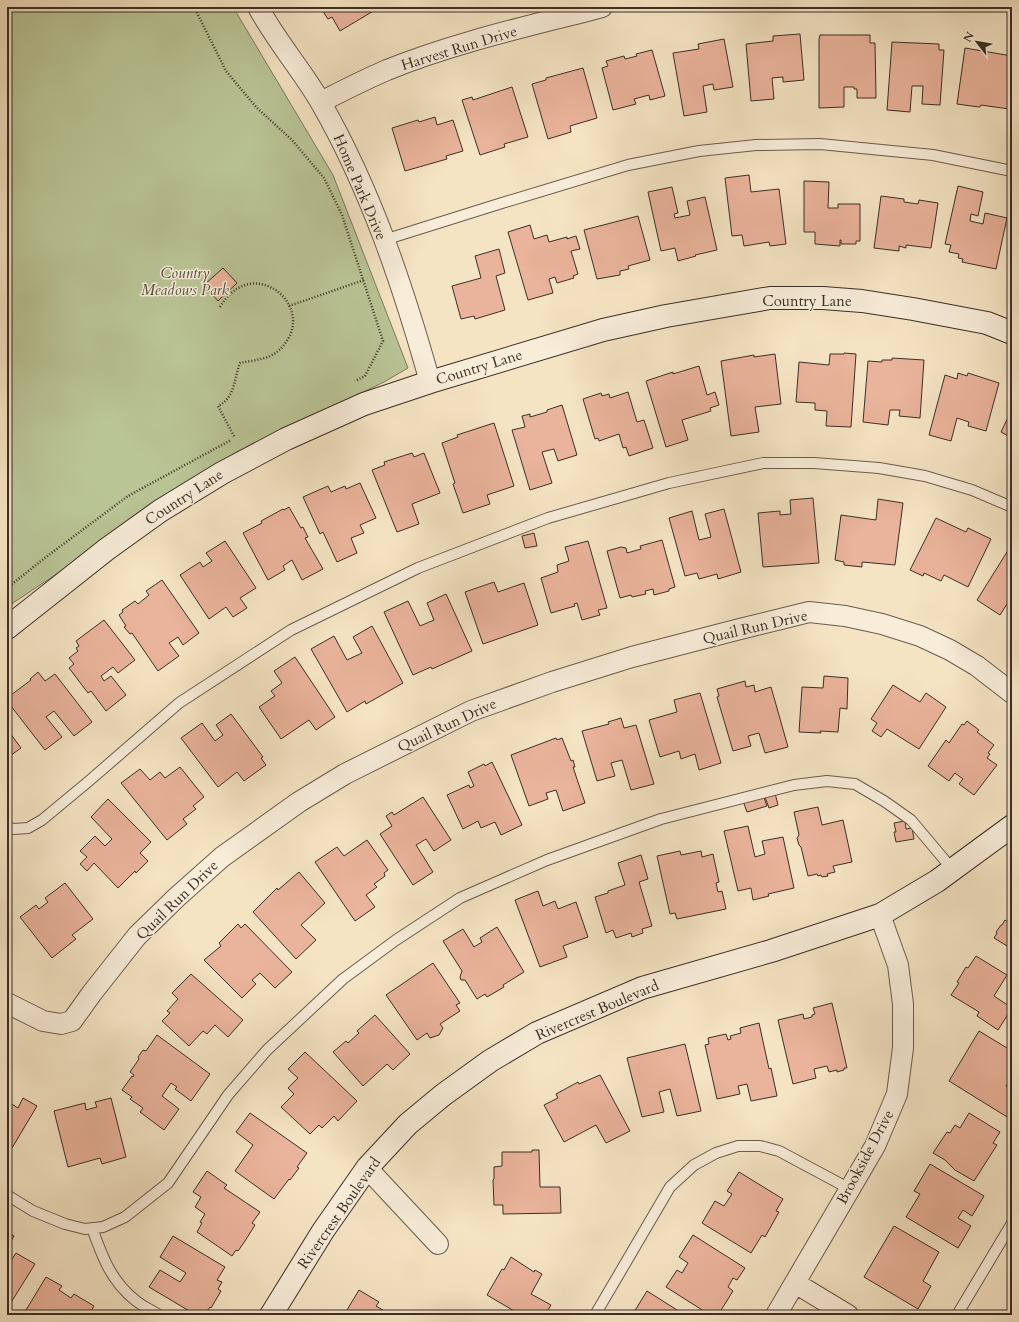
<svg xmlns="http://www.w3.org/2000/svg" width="1019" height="1322" viewBox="0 0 1019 1322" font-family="Cardo,serif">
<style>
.green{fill:#bac596;stroke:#7a7a5e}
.building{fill:#eab39b;stroke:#3b2f27}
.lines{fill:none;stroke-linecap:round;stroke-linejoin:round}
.lane-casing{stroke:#6a5c4e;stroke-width:12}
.street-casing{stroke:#6a5c4e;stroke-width:22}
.secondary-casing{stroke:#3b2f27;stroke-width:24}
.path{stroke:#3b2f27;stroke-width:2.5;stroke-dasharray:1 2;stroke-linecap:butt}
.lane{stroke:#f8edd9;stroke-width:10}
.street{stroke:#f8edd9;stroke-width:20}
.secondary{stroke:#f8edd9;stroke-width:22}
.labels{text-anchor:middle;stroke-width:3;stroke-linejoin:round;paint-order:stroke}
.street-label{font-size:15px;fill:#3b2f27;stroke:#f8edd9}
.park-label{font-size:15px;font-style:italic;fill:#544d3d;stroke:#f8edd9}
</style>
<rect width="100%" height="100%" fill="#f5e4c4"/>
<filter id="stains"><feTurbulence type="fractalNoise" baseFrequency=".005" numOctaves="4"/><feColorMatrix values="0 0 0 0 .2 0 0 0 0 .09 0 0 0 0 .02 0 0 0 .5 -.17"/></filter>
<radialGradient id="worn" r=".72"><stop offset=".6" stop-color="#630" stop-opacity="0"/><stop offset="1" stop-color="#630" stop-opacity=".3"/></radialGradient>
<path class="green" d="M7 7H233L333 175 408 368 384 382 290 427 226 461 7 607Z"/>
<path class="building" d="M320 7H380L340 31 332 17 328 19Z
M800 34 804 80 783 82V77L772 78 774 99 751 101 746 44 773 41V36Z
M820 35H870V43H875L876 98H857V89H854V87H844V107L819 108V39Z
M724 39 733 87 714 90 713 84 703 86 707 112 684 116 673 53 699 49 698 44Z
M892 42 939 44V50H944L940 105 922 104 923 86H912L910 112 887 110Z
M965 48 1012 56V90L1009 109 981 105 980 107H979L957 104Z
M652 50 665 96 650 100 649 95 634 99 636 104 613 110 602 68 608 66 606 61 624 56 625 59 637 56 636 54Z
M583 68 597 118 570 126 571 132 548 139 532 84 546 80V78Z
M512 87 528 137 504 144 505 147 480 155 462 100 472 97 473 100Z
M435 117 437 125 453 120 463 151 446 156 447 159 405 171 392 128 418 120 419 122Z
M749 175 751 192 779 189 786 244 770 246 769 242 744 246 742 235 732 236 725 178Z
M804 181 829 182 828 208H838V204H860V241H856V244H841V240H840V246L815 244V232H804Z
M958 186 983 192 978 216 971 214 970 221 983 224 985 213 1007 218 996 269 962 262 963 259 958 258 959 254 949 252 951 245 945 244Z
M672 187 678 213 674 214 675 218 690 215 687 201 705 197 717 250 695 255 696 256 678 261 675 248 661 251 648 192Z
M881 196 904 199V202L918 204 919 200 938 203 931 248 906 245V248L899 246V251L874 248Z
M638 216 650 260 628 266 629 269 620 271V275L597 279 584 230Z
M530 225 534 239 547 235 549 242 567 237V239L576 236 580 249 571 251 578 274 573 276 574 278 557 283 555 277 549 279 553 293 528 300 508 232Z
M499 249 505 273 496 276 505 310 475 319 474 316 461 319 452 286 481 278 475 256Z
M223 268 237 283 218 301 204 285Z
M844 353 856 354 851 427 826 426 827 411 815 410V403L796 402 799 362 829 365 830 354H844Z
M775 354 781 404 755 407 759 432 731 436 721 361 754 355V357Z
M892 358 924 360 920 418 899 416 900 410H890L888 425 863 422 868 361 882 362V360H892Z
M699 366 707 395 715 392 719 405 710 408 711 411 682 420 688 440 666 447 646 381 673 372V374Z
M958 373 967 376 968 373 999 383 986 431 968 426 969 422 957 418 951 441 929 435 945 375 957 379Z
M628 392 637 422 644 420 653 448 629 456 626 447 623 448 619 434 599 441 598 438 595 439 583 399 601 393 602 396 609 394 610 398Z
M562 405 577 455 558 461 554 449 542 452 552 483 530 490 512 430 525 427 522 416 530 414V417L547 412V410Z
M1012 409V438L1001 432Z
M494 423 514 486 487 495 490 504 463 513 453 484 455 483 442 443 458 437 457 435Z
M412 453 414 457 424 453 440 493 412 504 419 524 397 532 372 470 385 465 384 462Z
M360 483 376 518 360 525 364 533 351 538 357 553 337 562 323 532 320 534 303 497 328 486 331 492 345 486 346 489Z
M813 498 819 563 763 567 758 513 780 511V515L791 514 790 500Z
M878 499 903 503 895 565 862 562V567L844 565V562L835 560 841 515 876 520Z
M289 507 301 528 303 527 308 537 305 538 323 569 302 580 292 560 283 566 285 570 268 580 243 533 262 523 261 521 283 509 284 510Z
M724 509 741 572 718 579 717 574 699 579 697 573 685 576 669 518 692 511 699 540 711 537 705 514Z
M936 518 966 532 968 528 991 539 968 587 944 575 941 581 924 573 923 576 910 570Z
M534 533 537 546 525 548 522 536Z
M662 540 675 587 669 589V591L654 595 653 589 645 591 646 594 632 597 631 595 620 598 607 551 621 547 626 548 627 553 641 549 640 546Z
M225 541 256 588 240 598 247 608 233 617 226 607 209 619 180 575 200 562 203 567 212 561 206 553Z
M588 541 607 608 598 610 600 615 582 620 577 603 574 604 575 606 551 613 541 578 558 572 557 565 569 561 565 547Z
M1012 544V603L1009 601 1000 615 977 600Z
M162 580 199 633 183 645 178 637 169 643 179 656 158 671 132 633 130 634 124 627 126 626 119 615 123 612 122 610 135 601 138 604 149 595 146 591Z
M494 582 498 592 524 583 538 625 483 644 465 592Z
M446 594 472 651 432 669 431 667 413 675 384 612 408 601 420 626 434 620 427 603Z
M104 620 135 660 118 673 113 667 101 676 104 681 111 676 126 695 106 711 91 691 88 693 69 668 74 664 69 658 78 651 76 648 79 646 76 641Z
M372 626 403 683 366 704 365 701 347 712 311 649 334 636 347 660 362 653 353 637Z
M295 657 335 717 316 730 309 720 281 739 259 707 275 696 271 691 282 683 274 671Z
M38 672 45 681 55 674 92 722 74 736 54 711 46 717 62 737 45 750 7 701V698L31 680 30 679Z
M824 676 848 678 847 709 840 708 838 732 820 731 821 733 799 732 802 687 823 688Z
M745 681 746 687 754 685 755 692 771 687 788 747 765 753 759 733 748 736 751 746 733 751 717 697 719 696 717 689Z
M893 685 920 702 926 693 946 707 919 749 887 729 881 737 872 731 877 723 871 719Z
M700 693 721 763 699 770 695 754 681 759 679 751 660 757 649 720 677 712 674 700Z
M231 714 263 757 261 758 266 765 244 781 237 772 218 787 181 738 202 723 215 741 223 735 216 725Z
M621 718 624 728 636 725 654 784 631 790 622 760 611 763 615 776 597 781 582 731 609 724 608 722Z
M967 721 979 730 977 732 994 745 988 753 990 754 987 758 997 765 974 795 959 784 963 779 955 773 949 781 928 766 946 740 949 743 962 724 964 725Z
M7 729 21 748 7 758Z
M556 738 557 740 562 738 571 761 573 760 575 767H573L585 803 563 811 556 790 546 793 548 799 529 806 511 755Z
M492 762 522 825 501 835 495 822 481 828 478 821 463 829 447 795 469 785 470 788 474 786 468 772 484 764 485 766Z
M180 767 204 797 193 806 196 809 183 819 187 824 167 840 121 783 140 769 150 780 160 772 165 778Z
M775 793 778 805 769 808 765 797Z
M763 795 767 806 747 812 743 801Z
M423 797 451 840 434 851 426 839 416 845 433 872 413 885 380 834 392 826 386 816 392 812 394 815Z
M108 799 151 842 140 853 148 861 136 873 135 871 118 888 94 863 87 871 80 864 87 857 80 851 95 836 105 846 112 839 91 817Z
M818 807 822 825 843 820 852 862 833 866 835 872 827 874 828 876 822 877 821 875 818 876 817 874 808 876 801 847 799 845 797 838 799 835 794 812Z
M905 821 906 829 912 828 914 839 896 842 894 832H896L894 823Z
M748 826 755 857 765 854 762 841 783 837 794 888 768 894 769 896 753 900 751 888 738 891 724 831Z
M367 840 388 870 384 873 385 876 374 884 377 887 366 895 375 907 355 921 315 862 337 847 344 856Z
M680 851 681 855 701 851 702 857 713 854 719 882 716 883 718 892 722 891 726 909 677 919 675 913 670 914 657 856Z
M641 855 648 879 639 882 652 926 642 929 643 933 632 937 631 933 616 938 613 930 606 933 595 897 608 893V891L625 885 618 863Z
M299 872 325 903 301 925 316 940 296 959 253 912 277 888 278 890Z
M65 883 93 919 72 935 76 939 52 958 20 917 36 905 39 909 48 902 45 898Z
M538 891 543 906 555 901 558 909 576 902 588 937 563 946 567 957 540 967 515 900Z
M1012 915V949L994 938 997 933 996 932 1001 925H1002L1005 920 1008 922Z
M238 924 241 928 245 924 292 972 275 988 260 973 252 980 256 984 242 998 204 960 221 946 219 943Z
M497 927 524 972 503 985 504 987 487 997 485 994 477 999 465 980H461L460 977 462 971 443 941 463 929 474 947 482 942 480 938Z
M976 956 1007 975 994 996 1012 1008 998 1030 977 1016 979 1012 951 995 959 983 957 982 966 967 968 968Z
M433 963 460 1003 456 1005 460 1011 440 1024 443 1028 439 1035 430 1038 427 1033 417 1040 386 995Z
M191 974 243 1020 228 1037 215 1025 207 1034 203 1031 189 1046 162 1021 170 1013 167 1011 178 999 172 993Z
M832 1003 847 1068H844V1070L837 1072V1070L829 1072 827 1066 814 1069 816 1078 793 1084 778 1020 803 1014 804 1019 812 1017V1015L815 1014 813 1008Z
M375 1015 410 1054 393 1070 387 1064 363 1086 333 1052 346 1041 348 1043 359 1033 357 1031Z
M759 1023 769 1069 771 1068 777 1096 751 1101 747 1084 738 1086 740 1094 717 1099 705 1045 709 1044 708 1038 726 1034 728 1040 731 1039 730 1036 741 1033 740 1028Z
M979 1031 1012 1051V1076L1006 1086 1012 1089V1120L949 1081Z
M157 1035 210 1074 191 1101 175 1089 177 1087 171 1083 162 1096 179 1109 164 1130 140 1112 143 1108 130 1099 132 1097 122 1090 132 1076 133 1077 134 1075 130 1072 139 1059 138 1057 143 1050 146 1051Z
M685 1044 701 1111 677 1116 670 1089 659 1092 664 1112 642 1117 627 1058Z
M305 1052 357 1101 338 1121 334 1116 322 1128 319 1125 310 1134 281 1107 294 1094 288 1088 298 1078 288 1069Z
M600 1075 630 1131 606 1143 596 1125 564 1142 544 1105 558 1098 556 1094 578 1082 579 1084Z
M23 1098 37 1106 12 1148 7 1145V1101L18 1108Z
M111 1098 126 1157 102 1164 100 1158 68 1167 54 1111 85 1103 86 1110 97 1107 95 1102Z
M250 1113 307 1153 297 1167 299 1168 290 1180 289 1179 274 1199 235 1171 253 1145 236 1132Z
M969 1113 1000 1132 993 1143 997 1145 974 1181 955 1170 945 1160 933 1153 947 1132 950 1133 955 1125 960 1128Z
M532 1150H539L540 1187H560L561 1213 503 1214V1205H494L493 1180 494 1179V1167L502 1166V1152H532Z
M930 1164 984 1196 972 1216 963 1210 958 1218 971 1226 958 1248 906 1217 920 1194 914 1191Z
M207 1171 227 1185 224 1188 260 1212 252 1223 255 1225 245 1241 238 1251 236 1250 232 1256 197 1232 202 1223 200 1222 205 1214 195 1207 201 1197 193 1192Z
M739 1172 783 1199 776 1211 779 1212 765 1237 762 1235 751 1253 702 1223 715 1201 724 1206 732 1194 727 1191Z
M894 1226 939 1252 923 1281 931 1286 918 1309 864 1277Z
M7 1232 14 1236 7 1248Z
M693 1235 745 1268 737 1280 733 1278 728 1287 733 1291 718 1315H710L666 1287 677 1270 682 1273 688 1263 679 1257Z
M173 1236 225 1267 217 1280 222 1282 218 1289 221 1291 211 1308 210 1307 204 1315H196L149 1287 160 1270 180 1282 186 1273 160 1257Z
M16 1253 35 1264 7 1309V1265H8Z
M511 1257 534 1272 535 1270 542 1274 531 1294 551 1305 545 1315H521L487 1295 502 1269 504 1270Z
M46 1277 62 1286 59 1290 71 1298 74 1294 94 1306 89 1315H23Z
M359 1290 379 1302 376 1306 386 1312 384 1315H344Z
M647 1291 685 1315H639L634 1312Z
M482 1311 483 1315H467Z"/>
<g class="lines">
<g class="lane-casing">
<path id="lane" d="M384 240 502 203 628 165 699 151 756 145 820 144 933 155 1012 171
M7 827 14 829 28 828 42 820 89 781 179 703 291 630 418 568 548 518 669 483 763 463H814L879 468 925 476 972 490 1012 507
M7 1195 33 1211 65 1224 85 1229 103 1227 125 1217 168 1183 228 1095 267 1050 343 979 396 940 460 898 547 860 661 819 794 785 827 781 855 784 884 801 911 820 953 870
M92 1228C102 1256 111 1281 135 1300 142 1306 151 1310 159 1315
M595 1315 670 1187 694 1165 716 1153 738 1146H760L779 1151 850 1189
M957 1315 1012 1223"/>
</g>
<g class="street-casing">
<path id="street" d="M258 7C276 41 302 70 321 103 371 190 403 286 430 382
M321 102C342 91 364 80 387 70 456 42 530 26 602 7
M7 1003 43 1021 61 1024 72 1021 92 993 137 936 177 897 222 857 299 802 345 774 471 711 552 682 632 657 740 629 809 612 845 616 882 624 920 636 950 650 977 666 1012 693
M367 1168 438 1244
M795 1283 848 1315
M776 1315 875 1146 897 1094 903 1048V1004L898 965 880 915"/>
</g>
<g class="secondary-casing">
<path id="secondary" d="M7 628 107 549 160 511 222 473 286 439 364 404 430 382 603 330 666 316 770 298H823L862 301 913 309 987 323 1012 333
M271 1315 323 1231 367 1168 408 1124 443 1095 490 1061 537 1033 642 988 771 951 880 915 937 881 1012 826"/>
</g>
<path class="path" d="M194 7 226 71 256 107 292 140 324 178 342 215 383 341 365 376 355 381
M289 306 364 280
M220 307C252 253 314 304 286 342 282 348 277 353 270 356 261 360 249 361 240 363 234 379 235 398 218 406L235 438
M7 588 46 557 128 496 231 440"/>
<use href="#lane" class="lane"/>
<use href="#street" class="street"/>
<use href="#secondary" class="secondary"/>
</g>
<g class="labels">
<g class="street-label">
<text transform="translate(459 48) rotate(-17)" y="5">Harvest Run Drive</text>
<text transform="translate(360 187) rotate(67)" y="5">Home Park Drive</text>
<text x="807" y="306">Country Lane</text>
<text transform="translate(479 367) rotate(-17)" y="5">Country Lane</text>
<text transform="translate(184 497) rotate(-33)" y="5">Country Lane</text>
<text transform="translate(755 627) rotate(-13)" y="5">Quail Run Drive</text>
<text transform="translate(447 725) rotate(-25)" y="5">Quail Run Drive</text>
<text transform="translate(177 900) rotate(-44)" y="5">Quail Run Drive</text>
<text transform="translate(597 1010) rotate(-23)" y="5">Rivercrest Boulevard</text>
<text transform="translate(865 1157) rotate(-62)" y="5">Brookside Drive</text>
<text transform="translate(339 1213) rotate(-55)" y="5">Rivercrest Boulevard</text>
</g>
<g class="park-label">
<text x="185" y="278">Country<tspan x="185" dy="17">Meadows Park</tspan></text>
</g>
</g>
<rect width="1019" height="1322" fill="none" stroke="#f5e4c4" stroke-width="24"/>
<rect x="8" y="8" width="1003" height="1306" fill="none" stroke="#3b2f27" stroke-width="2"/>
<rect x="12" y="12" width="995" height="1298" fill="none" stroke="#3b2f27"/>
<g transform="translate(977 42) rotate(301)" stroke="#f8edd9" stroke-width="3" paint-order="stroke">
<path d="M0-3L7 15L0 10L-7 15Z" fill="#3b2f27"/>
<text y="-6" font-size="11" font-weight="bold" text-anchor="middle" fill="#3b2f27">N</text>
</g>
<rect width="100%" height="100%" filter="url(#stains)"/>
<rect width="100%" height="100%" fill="url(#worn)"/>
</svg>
